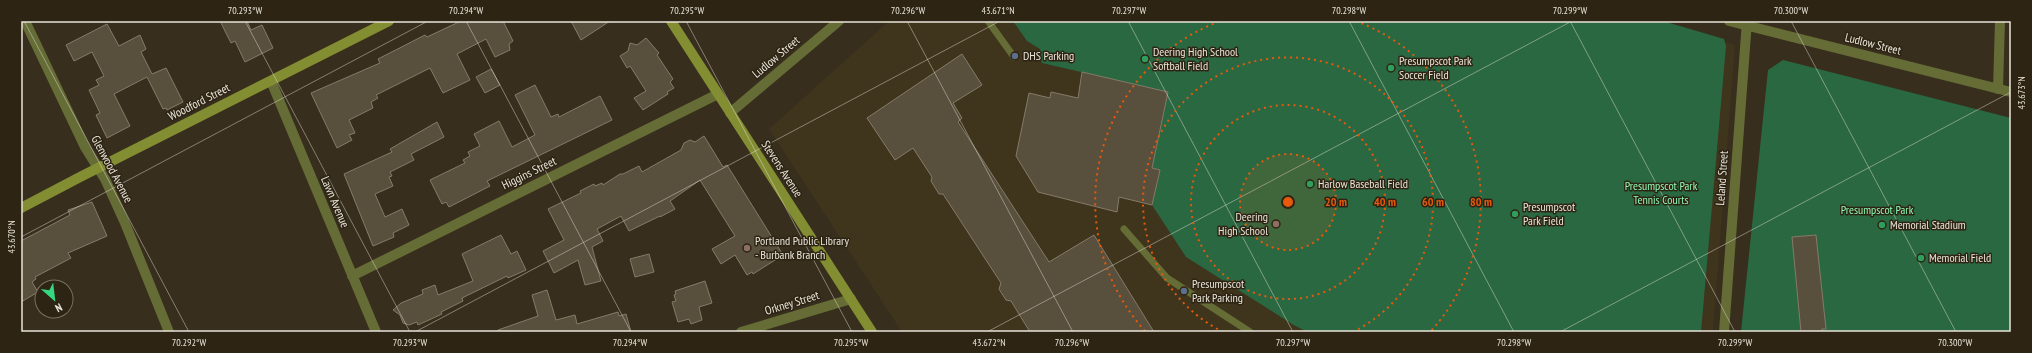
<svg xmlns="http://www.w3.org/2000/svg" width="2032" height="353" viewBox="0 0 2032 353" font-family="'PT Sans Narrow',sans-serif">
<style>
.built{fill:#3f341c}
.green{fill:#2a6842}
.building{fill:#584f3d;stroke:#857b68}
.lines{fill:none;stroke-linecap:round;stroke-linejoin:round}
.lane{stroke:#656c36;stroke-width:7}
.street{stroke:#656c36;stroke-width:10}
.secondary{stroke:#838d32;stroke-width:10}
.ticks{fill:none;stroke:#e9e4d9;stroke-width:1;stroke-opacity:0.45}
.ring{fill:none;stroke:#e8590c;stroke-width:2;stroke-dasharray:2 4}
.service-dot{fill:#5c6f8a;stroke:#2d2414;stroke-width:1.5}
.leisure-dot{fill:#2e9e5b;stroke:#2d2414;stroke-width:1.5}
.education-dot{fill:#8d6e63;stroke:#2d2414;stroke-width:1.5}
.labels{text-anchor:middle;stroke-width:3;stroke-linejoin:round;paint-order:stroke}
.street-label{font-size:12px;fill:#e9e4d9;stroke:#2d2414}
.poi-label{font-size:12px;fill:#e9e4d9;stroke:#2d2414;text-anchor:start}
.park-label{font-size:12px;fill:#8ef8b3;stroke:#2d2414}
.centre{fill:#e8590c;stroke:#2d2414;stroke-width:2}
.ring-label{font-size:12px;text-anchor:middle;font-weight:bold;fill:#e8590c;stroke:#2d2414;stroke-width:3;stroke-linejoin:round;paint-order:stroke}
.neatline{fill:none;stroke:#e9e4d9;stroke-width:1.5}
.ticks-label{font-size:10px;text-anchor:middle;fill:#e9e4d9}
</style>
<rect width="100%" height="100%" fill="#372e1d"/>
<path class="built" d="M889 21H1649L1735 45 1713 332H902L769 129Z"/>
<path class="green" d="M1013 21H1663L1724 39 1726 46 1701 332H1307L1292 324 1186 257 1152 205 1160 170 1152 168 1168 92 1042 63 1040 49 1027 41Z
M1783 60 2011 118V332H1741L1768 70Z"/>
<path class="building" d="M220 21H247L251 30 262 25 273 48 245 62 235 41 231 43Z
M461 21H503L513 41 509 44 510 50 495 57 486 39 457 54 470 80 443 93 430 68 376 95 378 98 371 102 373 108 349 120 355 133 349 135 352 140 337 148 311 93 380 63 378 59 425 35 427 37Z
M571 21H610L581 40Z
M107 24 119 46 140 35 146 49 141 52 152 74 166 68 183 102 167 110 166 108 163 109 147 77 114 94 130 126 107 138 96 115 100 113 89 90 99 85 96 80 104 76 92 52 74 61 66 45Z
M646 38 659 53 657 55 673 79 670 82 674 88 667 92 668 94 643 110 634 98 646 91 630 66 627 68 620 56 628 51 630 43 637 45Z
M962 54 982 85 953 103 962 118 958 122 1049 262 1094 235 1154 332H1030L1011 301 1006 300 999 289 1001 283 943 194H939L931 181 932 177 913 148 895 160 867 118Z
M491 69 500 85 485 93 476 77Z
M1082 72 1168 92 1152 168 1160 170 1152 205 1119 197 1117 212 1038 192 1016 156 1029 93 1050 98 1051 92 1078 98Z
M535 85 551 117 558 114 559 117 600 96 612 120 487 181 490 186 449 207 446 202 442 204 430 180 465 163 463 160 470 156 468 152 480 146 474 134 499 121 512 147 535 135 515 95Z
M437 122 444 137 411 154 414 160 390 172 392 176 389 177 393 186 375 194 385 217 402 209 409 225 393 233 394 237 373 246 344 174 392 152 390 149Z
M704 136 723 167 727 165 783 255 753 274 752 272 747 275 735 255 721 264 712 249 735 236 700 180 670 201 675 209 660 217V216L629 231 621 216 597 229 603 241 592 247 601 281 585 285 578 260 554 273 543 251 564 240 548 209 581 193 580 191 594 184 595 186 602 183 603 185 620 174H623L639 166 642 172 681 150 684 143 690 140 695 142Z
M92 202 107 236 68 253 71 258 35 277 36 279 32 282 38 292 21 302V241L70 215 68 210Z
M501 235 511 254 517 251 526 270 508 278 507 276 462 298 463 301 441 312 442 314 418 325 417 322 409 325 403 323 400 315 393 310 401 303 423 294 422 290 435 285 438 295 473 281 462 254Z
M1816 235 1826 329H1822V332H1801L1792 237Z
M649 254 654 272 635 277 630 259Z
M705 281 712 303 699 307 702 320 691 324 689 319 678 322 672 302 676 301 674 295 676 294 675 291Z
M547 290 556 320 575 315 577 324 618 312 619 316 626 314 631 332H498V330L538 316 532 295Z"/>
<g class="lines">
<path class="lane" d="M988 21 1014 57
M1124 229 1167 278 1250 332"/>
<path class="street" d="M25 21 85 147 105 179 125 223 169 332
M1729 21 2011 92
M271 81 376 332
M1998 89 2000 21
M730 113 839 21
M352 276 718 94
M741 332 851 299
M1724 332 1747 21"/>
<path class="secondary" d="M671 21 872 332
M21 208 82 176 389 21"/>
</g>
<path class="ticks" d="M24 21 189 332M245 21 410 332M466 21 631 332M686 21 852 332M907 21 1073 332M1128 21 1293 332M1349 21 1514 332M1570 21 1735 332M1791 21 1956 332M21 237 428 21M415 332 1000 21M987 332 1572 21M1560 332 2011 92"/>
<circle cx="1288" cy="202" r="48" fill="#e8590c" fill-opacity=".12"/>
<g class="ring">
<circle cx="1288" cy="202" r="48"/>
<circle cx="1288" cy="202" r="97"/>
<path d="M1223 332A145 145 0 1 1 1353 332"/>
<path d="M1145 331A193 193 0 0 1 1220 21M1356 21A193 193 0 0 1 1431 331"/>
</g>
<g class="service-dot">
<circle cx="1015" cy="56" r="4"/>
<circle cx="1184" cy="291" r="4"/>
</g>
<g class="leisure-dot">
<circle cx="1145" cy="59" r="4"/>
<circle cx="1391" cy="68" r="4"/>
<circle cx="1310" cy="184" r="4"/>
<circle cx="1515" cy="214" r="4"/>
<circle cx="1882" cy="225" r="4"/>
<circle cx="1921" cy="258" r="4"/>
</g>
<g class="education-dot">
<circle cx="1276" cy="224" r="4"/>
<circle cx="747" cy="248" r="4"/>
</g>
<g class="labels">
<g class="street-label">
<text transform="translate(1873 44) rotate(14)" y="4">Ludlow Street</text>
<text transform="translate(776 57) rotate(-40)" y="4">Ludlow Street</text>
<text transform="translate(199 102) rotate(-27)" y="4">Woodford Street</text>
<text transform="translate(112 169) rotate(62)" y="4">Glenwood Avenue</text>
<text transform="translate(782 169) rotate(57)" y="4">Stevens Avenue</text>
<text transform="translate(529 173) rotate(-26)" y="4">Higgins Street</text>
<text transform="translate(1722 178) rotate(-86)" y="4">Leland Street</text>
<text transform="translate(335 202) rotate(67)" y="4">Lawn Avenue</text>
<text transform="translate(792 303) rotate(-17)" y="4">Orkney Street</text>
</g>
<g class="poi-label">
<text x="1153" y="56">Deering High School<tspan x="1153" dy="14">Softball Field</tspan></text>
<text x="1023" y="60">DHS Parking</text>
<text x="1399" y="65">Presumpscot Park<tspan x="1399" dy="14">Soccer Field</tspan></text>
<text x="1318" y="188">Harlow Baseball Field</text>
<text x="1523" y="211">Presumpscot<tspan x="1523" dy="14">Park Field</tspan></text>
<text x="1268" y="221" text-anchor="end">Deering<tspan x="1268" dy="14">High School</tspan></text>
<text x="1890" y="229">Memorial Stadium</text>
<text x="755" y="245">Portland Public Library<tspan x="755" dy="14">- Burbank Branch</tspan></text>
<text x="1929" y="262">Memorial Field</text>
<text x="1192" y="288">Presumpscot<tspan x="1192" dy="14">Park Parking</tspan></text>
</g>
<g class="park-label">
<text x="1661" y="190">Presumpscot Park<tspan x="1661" dy="14">Tennis Courts</tspan></text>
<text x="1877" y="214">Presumpscot Park</text>
</g>
</g>
<circle cx="1288" cy="202" r="6" class="centre"/>
<g class="ring-label">
<text x="1336" y="206">20 m</text>
<text x="1385" y="206">40 m</text>
<text x="1433" y="206">60 m</text>
<text x="1481" y="206">80 m</text>
</g>
<rect width="2032" height="353" fill="none" stroke="#2d2414" stroke-width="44"/>
<g transform="translate(54 299) rotate(152)"><circle r="19" fill="#2d2414" stroke="#787163"/>
<path d="M0-3L7 15L0 10L-7 15Z" fill="#35d881"/>
<text y="-6" font-size="11" font-weight="bold" text-anchor="middle" fill="#e9e4d9">N</text>
</g>
<rect x="22" y="22" width="1988" height="309" class="neatline"/>
<g class="ticks-label">
<text x="245" y="14">70.293°W</text>
<text x="466" y="14">70.294°W</text>
<text x="687" y="14">70.295°W</text>
<text x="908" y="14">70.296°W</text>
<text x="998" y="14">43.671°N</text>
<text x="1129" y="14">70.297°W</text>
<text x="1349" y="14">70.298°W</text>
<text x="1570" y="14">70.299°W</text>
<text x="1791" y="14">70.300°W</text>
<text transform="translate(2021 93) rotate(-90)" y="4">43.673°N</text>
<text transform="translate(11 237) rotate(-90)" y="4">43.670°N</text>
<text x="189" y="346">70.292°W</text>
<text x="410" y="346">70.293°W</text>
<text x="630" y="346">70.294°W</text>
<text x="851" y="346">70.295°W</text>
<text x="989" y="346">43.672°N</text>
<text x="1072" y="346">70.296°W</text>
<text x="1293" y="346">70.297°W</text>
<text x="1514" y="346">70.298°W</text>
<text x="1735" y="346">70.299°W</text>
<text x="1955" y="346">70.300°W</text>
</g>
</svg>
